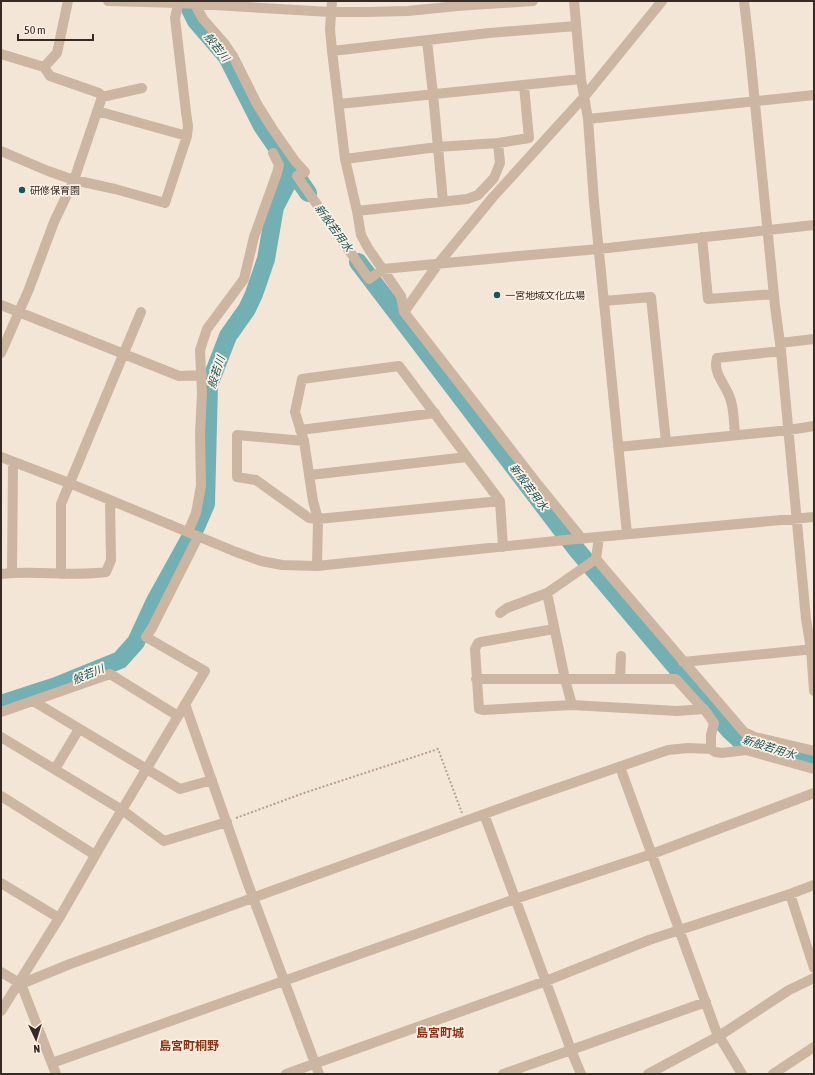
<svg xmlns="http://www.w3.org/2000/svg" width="815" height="1075" viewBox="0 0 815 1075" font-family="'Asap Condensed','Noto Sans JP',sans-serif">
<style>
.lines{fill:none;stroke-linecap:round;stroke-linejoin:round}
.river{stroke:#73b0b3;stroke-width:18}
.path{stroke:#b89f8c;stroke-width:2;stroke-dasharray:2 2;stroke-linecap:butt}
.minor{stroke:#ccb5a1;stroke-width:10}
.poi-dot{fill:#17565b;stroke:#fbf0e3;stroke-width:1.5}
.labels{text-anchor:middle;stroke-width:3.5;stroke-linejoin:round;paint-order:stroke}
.poi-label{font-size:10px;fill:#362a25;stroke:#fbf0e3;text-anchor:start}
.water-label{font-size:11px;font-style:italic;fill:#17565b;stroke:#fbf0e3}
.quarter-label{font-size:12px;font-weight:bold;fill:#8c3316;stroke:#fbf0e3}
</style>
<rect width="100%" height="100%" fill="#f3e6d6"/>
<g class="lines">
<path class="river" d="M186 1 196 21 227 57 262 126 308 193
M358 262 577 550 729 730 741 741 814 761
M1 704 56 686 120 660 136 642 155 601 196 527 206 504 209 385 228 336 247 309 254 294 266 259 275 207 289 180 285 161"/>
<path class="path" d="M236 818 304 793 438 749 462 813"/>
<path class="minor" d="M108 1 179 3 330 12H365L408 11 457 6 533 1
M193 1 203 19 224 43 233 56 257 104 272 128 295 161 305 172 297 176 369 279 383 269 519 256 599 249 814 225
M332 1 330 29 332 51 345 159 357 211 361 235 368 248 401 296 404 312 536 482 582 539
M574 1 581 79 588 119 594 202 627 534
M744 1 750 53 775 306 781 351 806 619 811 649 814 691
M427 41 433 94 443 201
M332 51 489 33 576 26
M1 54 44 67 57 53 68 1
M44 67 50 76 99 93 102 97
M339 104 581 79
M97 111 187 136
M588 119 814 95
M1 151 48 171 74 180 115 189 165 203 187 136 188 126 186 112 175 18 179 1
M345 159 437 147 498 143 529 138 524 86
M357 211 467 199 478 195 494 178 500 163 498 143
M702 237 708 299 773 294
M604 301 651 297 666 442
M1 305 179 376 202 375
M404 312 438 264 493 197 584 97 662 1
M780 343 814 339
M1 353 29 289 54 222 74 180 102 97 142 88
M300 430 435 413
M735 435C734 424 734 411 731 401 727 385 712 374 717 358L781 351
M304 441 237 435V477L256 480 309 518 318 519 500 501
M618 447 789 430 814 426
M1 457 69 483 236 552 261 561 282 565 317 566 565 540 814 517
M310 475 467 457
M188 532 196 513 201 486 200 434 202 393 200 350 207 329 244 279 254 237 277 173 279 165 273 153
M599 537 596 559 744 732 755 737 814 751
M317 566 318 519 313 501 304 441 295 412 302 379 399 366 500 501 503 547
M12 573 13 462
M1 574C36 570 71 577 106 572L111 560 110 501
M61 574V504L141 312
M547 593 565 679 572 705
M500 613 507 608 547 593 596 559
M554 629 481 642 478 643 475 649 479 709 483 710 572 705 677 711 704 709
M683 662 814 649
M476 679H620
M33 701 180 789 212 780
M185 704 248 884 319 1074
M1 712 110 674 178 716
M1 737 122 810 164 841 227 822
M711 749 715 752 722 753 746 750 814 769
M620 767 716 1031 742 1074
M55 769 79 729
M1 796 95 855
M484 814 571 1050 503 1074
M1 883 59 918
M790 894 814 968
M1 972 21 984 56 1074
M21 984 70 964 526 799 668 750 688 748 711 749V735L714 723 707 713 676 679H620L621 656
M1 1011 61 915 104 840 205 671 146 637 152 628 198 537
M52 1063 515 899 652 854 814 793
M286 1074 546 981 649 940 790 894 814 885
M581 1074 571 1050 706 1002
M648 1074 719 1036 789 990 814 978
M773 1074 814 1047"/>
</g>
<g class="poi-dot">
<circle cx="22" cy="190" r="4"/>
<circle cx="497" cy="295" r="4"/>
</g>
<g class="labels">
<g class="poi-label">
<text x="30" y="194">研修保育園</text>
<text x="505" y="299">一宮地域文化広場</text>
</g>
<g class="water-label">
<text transform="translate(217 47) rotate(52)" y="4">般若川</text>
<text transform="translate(334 228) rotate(54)" y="4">新般若用水</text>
<text transform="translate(216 372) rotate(-72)" y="4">般若川</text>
<text transform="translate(529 487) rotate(53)" y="4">新般若用水</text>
<text transform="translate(88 674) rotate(-22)" y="4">般若川</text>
<text transform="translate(769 747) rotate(17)" y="4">新般若用水</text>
</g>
<g class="quarter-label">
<text x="440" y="1037">島宮町城</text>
<text x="189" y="1050">島宮町桐野</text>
</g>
</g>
<rect width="815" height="1075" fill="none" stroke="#362a25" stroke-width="4"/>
<g transform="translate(36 1039) rotate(176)" stroke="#fbf0e3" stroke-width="3" paint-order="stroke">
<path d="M0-3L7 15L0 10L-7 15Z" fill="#362a25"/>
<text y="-6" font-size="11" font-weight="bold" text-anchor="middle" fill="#362a25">N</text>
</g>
<path d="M18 34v6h75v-6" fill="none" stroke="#362a25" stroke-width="2"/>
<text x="24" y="34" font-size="12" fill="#362a25" stroke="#fbf0e3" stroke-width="3" paint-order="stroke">50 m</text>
</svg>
